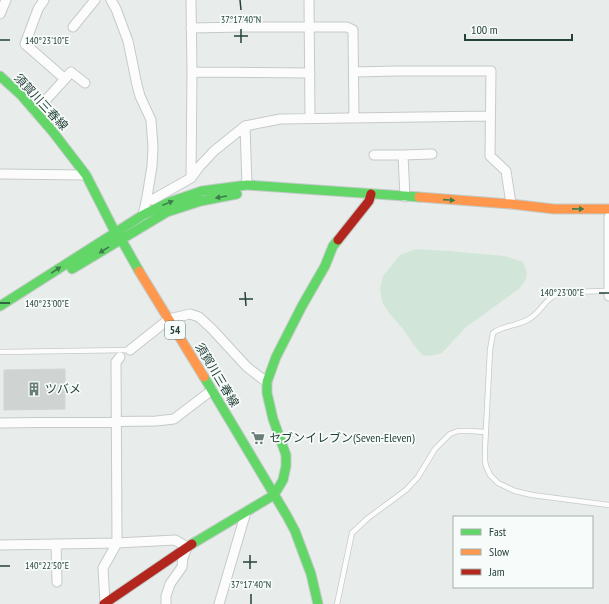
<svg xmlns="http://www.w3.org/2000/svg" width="609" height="604" viewBox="0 0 609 604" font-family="'PT Sans Narrow','Noto Sans JP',sans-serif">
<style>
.green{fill:#d1e6d8}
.building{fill:#cfd4d2;stroke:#d1d6d4}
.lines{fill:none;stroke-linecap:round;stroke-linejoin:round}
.lane-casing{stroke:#c5cac8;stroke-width:6}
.street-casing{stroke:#c5cac8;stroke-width:11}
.fast-casing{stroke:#c3cbc8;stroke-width:11}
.slow-casing{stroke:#c3cbc8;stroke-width:11}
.jam-casing{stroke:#c3cbc8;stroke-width:11}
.lane{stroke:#fcfcfc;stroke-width:4.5}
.street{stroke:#fcfcfc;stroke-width:9}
.fast{stroke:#63d668;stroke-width:9}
.slow{stroke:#ff974d;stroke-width:9}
.jam{stroke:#b3261e;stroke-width:9}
.oneway{fill:#3d7d4c}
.ticks{fill:none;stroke:#24423a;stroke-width:1.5}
.labels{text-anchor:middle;stroke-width:3.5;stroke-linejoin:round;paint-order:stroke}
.shield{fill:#f7fbf9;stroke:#637a73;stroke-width:1}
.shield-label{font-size:11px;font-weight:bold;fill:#24423a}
.street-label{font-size:12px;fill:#24423a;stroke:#f7fbf9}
.poi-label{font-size:12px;fill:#24423a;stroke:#f7fbf9;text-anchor:start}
.ticks-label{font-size:10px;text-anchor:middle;fill:#24423a;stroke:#f7fbf9;stroke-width:3.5;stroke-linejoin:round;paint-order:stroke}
</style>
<rect width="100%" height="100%" fill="#e8edeb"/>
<path class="green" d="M416 249 448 251 505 256 523 262C529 275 528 278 519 289L466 327 442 353 430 356 422 355 414 345 403 329 389 313 382 302 380 288 383 276 400 255Z"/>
<path class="building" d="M65 369V409L4 410V370Z"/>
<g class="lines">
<g class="lane-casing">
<path id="lane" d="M609 291 563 292C545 296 543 311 529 319 518 326 504 325 493 333L490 350 485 448V461L486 466 490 475 498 483 515 491 532 495 609 505
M0 352 130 350
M337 604 352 533 368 518 406 490 418 477 435 449 450 434 458 431H470L485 432"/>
</g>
<g class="street-casing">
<path id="street" d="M111 0 116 9 128 41 137 85 140 96 151 120 153 147 152 166 147 197 143 215
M191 0 192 72 191 178
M309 0 310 118
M0 14 6 0
M73 27 95 0
M191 28 243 27H347L353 30 354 118
M192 72 310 73
M354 72 396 71H491L490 156 506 171 511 204
M65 79 71 72 85 83
M35 112 65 79 25 44 38 9 44 0
M245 126 247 185
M374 155H403
M0 174 86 175
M405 197 403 155 432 154
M147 199 152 200 191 178 199 167 214 151 245 126 280 119 490 116
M609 217V296
M130 350 169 319 190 314 199 317 212 329 247 367 260 377 267 382
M0 423 156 421 174 419 212 390
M56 544 57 582
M0 545 117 543 175 540 187 547 183 558 182 567 170 584 166 596V604
M105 603 103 568 117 543 116 362 120 357
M219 604 246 512"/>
</g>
<g class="fast-casing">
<path id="fast" d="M0 76 21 95 53 132 86 175 115 232 121 239 139 271
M72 269 167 212 201 201 237 194
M0 306 143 215 167 203 202 191 247 185 419 197
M204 377 287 516 295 531 311 574 318 604
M192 544 274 495 283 480 286 466V455L273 419 267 393V382L276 357 302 306 325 266 333 246 338 240"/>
</g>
<g class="slow-casing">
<path id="slow" d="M419 197 511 204 554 209H609
M139 271 204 377"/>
</g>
<g class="jam-casing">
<path id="jam" d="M338 240 369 201 371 194
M104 604 192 544"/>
</g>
<use href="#lane" class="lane"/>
<use href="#street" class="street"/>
<use href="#fast" class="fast"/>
<use href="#slow" class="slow"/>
<use href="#jam" class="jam"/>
</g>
<defs><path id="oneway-solid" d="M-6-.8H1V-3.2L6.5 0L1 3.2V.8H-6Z"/></defs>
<g class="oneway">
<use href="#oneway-solid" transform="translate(221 197) rotate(170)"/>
<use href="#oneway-solid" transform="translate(449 200) rotate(4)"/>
<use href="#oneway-solid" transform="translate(168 203) rotate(-22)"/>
<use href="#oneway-solid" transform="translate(578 209) rotate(1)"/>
<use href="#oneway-solid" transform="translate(104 250) rotate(148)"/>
<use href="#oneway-solid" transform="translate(56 270) rotate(-33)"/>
</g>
<path class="ticks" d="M240 0 241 10M241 29V43M234 36H248M0 40H10M245 292 246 306M599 293H609M239 299H253M0 303H10M250 555V569M243 562H257M0 566H10M251 594V604"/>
<defs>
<g id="building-bare" transform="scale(1.08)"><path d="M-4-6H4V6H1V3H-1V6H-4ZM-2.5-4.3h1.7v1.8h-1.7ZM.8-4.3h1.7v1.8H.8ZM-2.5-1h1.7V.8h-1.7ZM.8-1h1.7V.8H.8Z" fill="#697e78" stroke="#f7fbf9" stroke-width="2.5" paint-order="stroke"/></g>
<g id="supermarket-bare" transform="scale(1.08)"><path d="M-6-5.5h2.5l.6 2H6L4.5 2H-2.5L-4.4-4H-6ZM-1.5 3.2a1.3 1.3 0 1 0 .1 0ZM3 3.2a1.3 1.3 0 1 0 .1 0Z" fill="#697e78" stroke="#f7fbf9" stroke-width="2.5" paint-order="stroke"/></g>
</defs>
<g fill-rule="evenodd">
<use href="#building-bare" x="34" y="389"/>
<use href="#supermarket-bare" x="258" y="438"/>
</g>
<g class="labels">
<rect class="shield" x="165" y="321" width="20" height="18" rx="3"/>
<g class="shield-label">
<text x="175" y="334">54</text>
</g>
<g class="street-label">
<text transform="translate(41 102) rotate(47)" y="4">須賀川三春線</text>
<text transform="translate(217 375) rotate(59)" y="4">須賀川三春線</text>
</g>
<g class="poi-label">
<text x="45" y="393">ツバメ</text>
<text x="269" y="442">セブンイレブン(Seven-Eleven)</text>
</g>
</g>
<g class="ticks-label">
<text x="241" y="23">37°17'40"N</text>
<text x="47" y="44">140°23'10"E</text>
<text x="562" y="296">140°23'00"E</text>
<text x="47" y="307">140°23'00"E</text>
<text x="47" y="569">140°22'50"E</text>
<text x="251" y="588">37°17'40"N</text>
</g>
<rect x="453" y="516" width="140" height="72" fill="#f7fbf9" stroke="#a3b1ad"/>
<rect x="461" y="529" width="20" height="6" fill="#63d668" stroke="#a3b1ad"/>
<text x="489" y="536" font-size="12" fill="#24423a">Fast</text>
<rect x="461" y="549" width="20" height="6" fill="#ff974d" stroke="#a3b1ad"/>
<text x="489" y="556" font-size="12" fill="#24423a">Slow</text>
<rect x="461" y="569" width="20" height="6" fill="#b3261e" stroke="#a3b1ad"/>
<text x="489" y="576" font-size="12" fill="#24423a">Jam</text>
<path d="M465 34v6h107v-6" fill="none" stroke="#24423a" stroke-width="2"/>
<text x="471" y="34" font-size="12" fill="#24423a" stroke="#f7fbf9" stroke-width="3" paint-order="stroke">100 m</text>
</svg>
